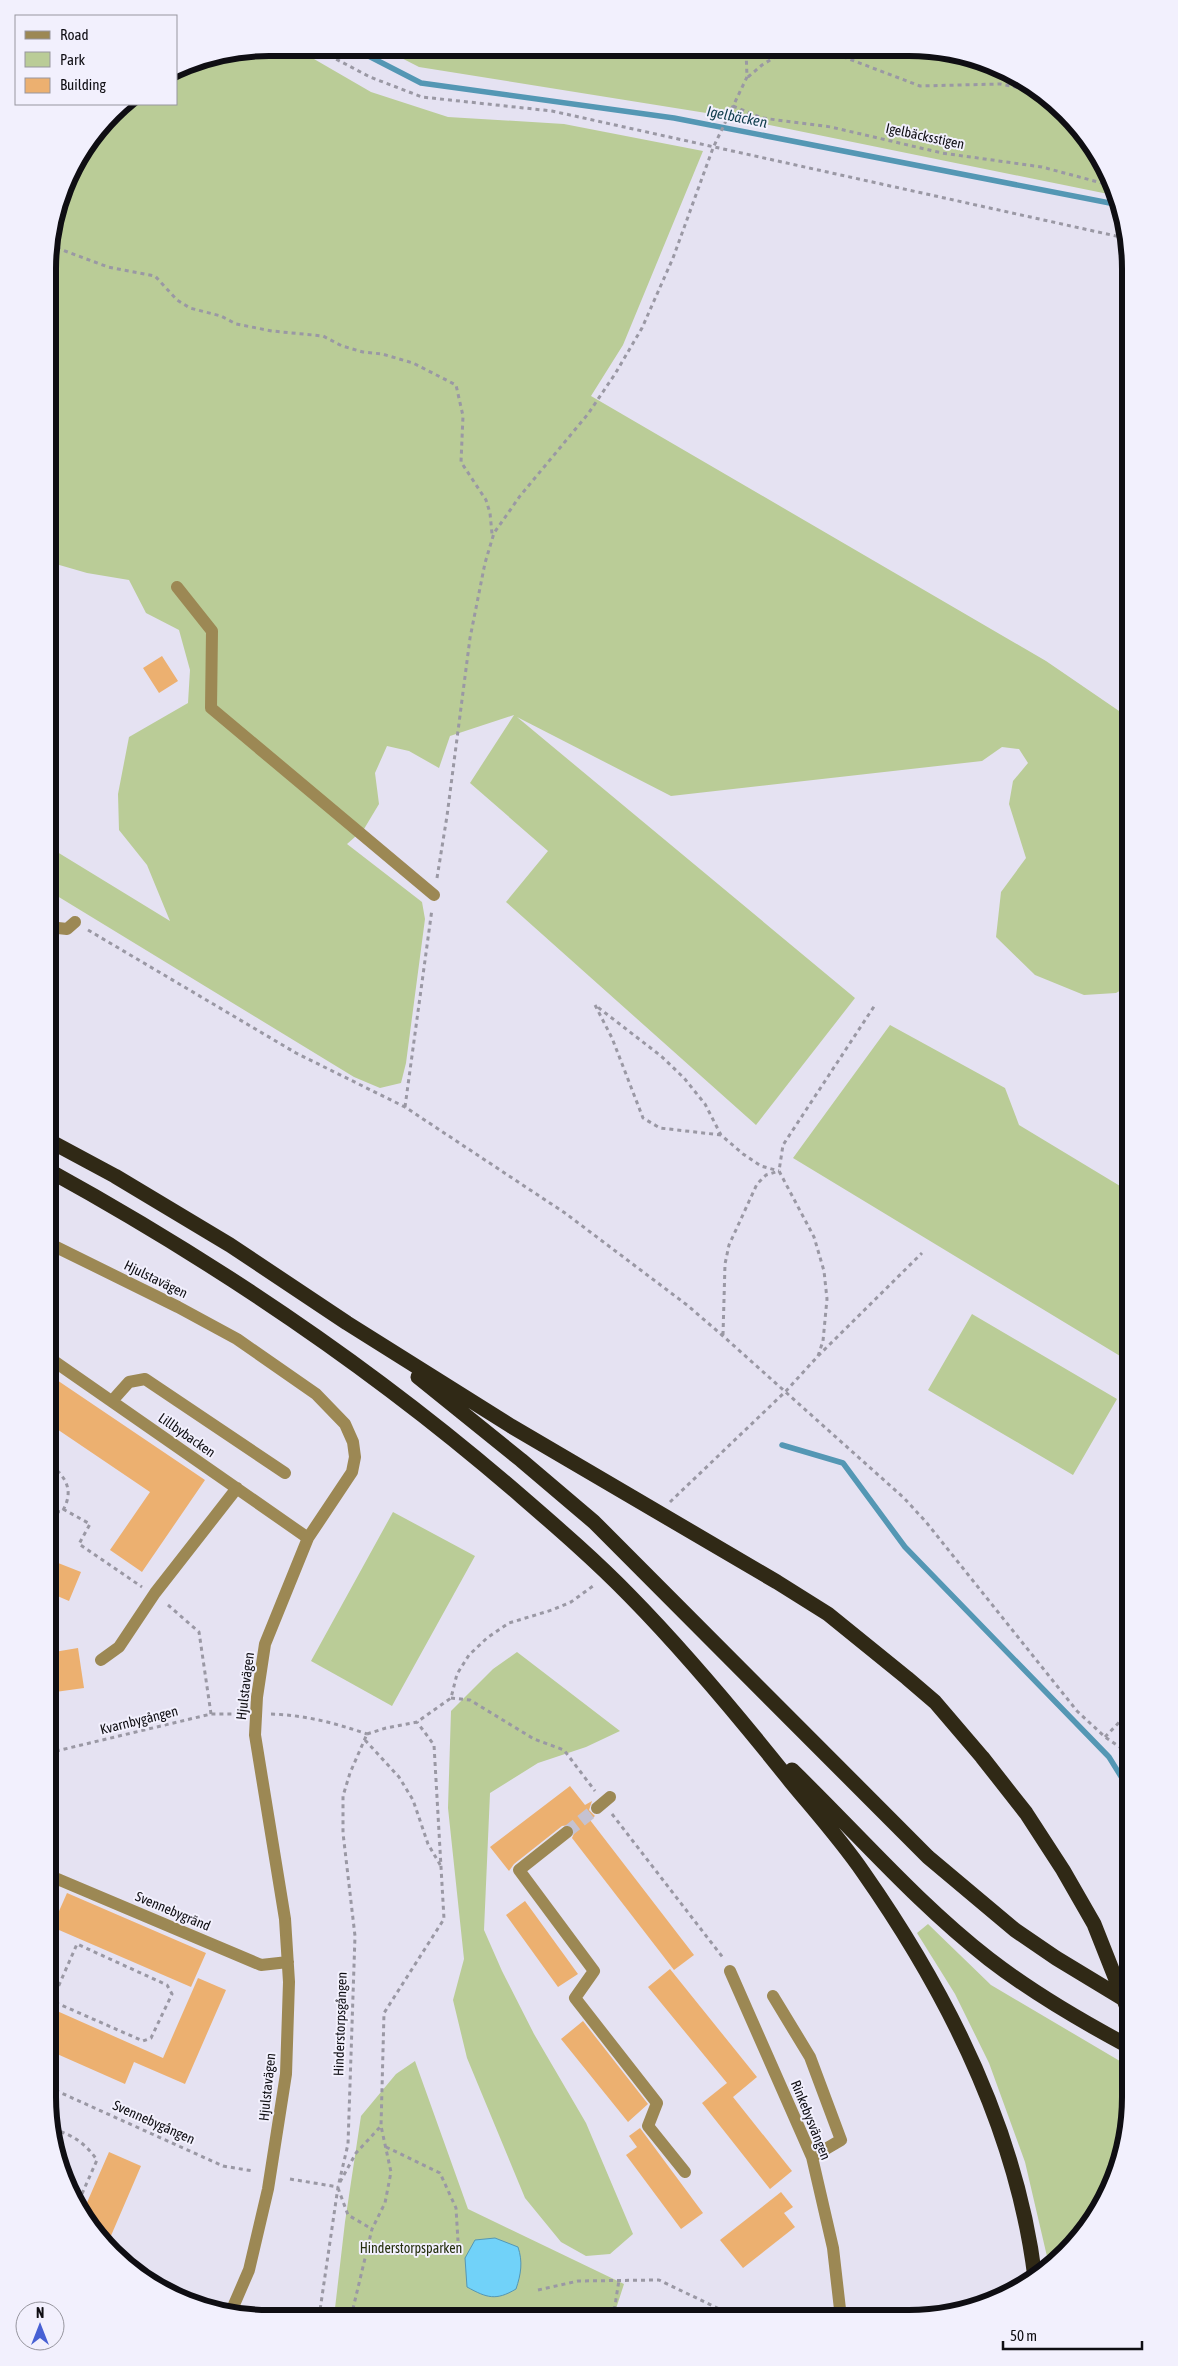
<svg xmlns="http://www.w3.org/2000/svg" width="1178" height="2366" viewBox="0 0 1178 2366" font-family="'Asap Condensed',sans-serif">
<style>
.green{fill:#bacc97}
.water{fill:#71d2f9;stroke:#5497b4}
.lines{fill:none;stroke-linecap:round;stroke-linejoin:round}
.stream{stroke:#5497b4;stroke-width:5.5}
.building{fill:#ecb070}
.minor-tunnel{stroke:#c5c2d1;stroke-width:12;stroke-dasharray:12 6;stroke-linecap:butt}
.path{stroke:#9a98a4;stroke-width:3;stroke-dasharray:4 4;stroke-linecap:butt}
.minor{stroke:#9c8854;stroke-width:12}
.highway{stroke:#302916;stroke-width:15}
.labels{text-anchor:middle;stroke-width:4;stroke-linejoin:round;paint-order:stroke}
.street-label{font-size:14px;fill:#0f0e13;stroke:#f2f0fd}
.park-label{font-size:14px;fill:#252f0d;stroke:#f2f0fd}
.water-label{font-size:15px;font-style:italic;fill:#144050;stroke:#f2f0fd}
.rim{fill:none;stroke:#0f0e13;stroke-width:6}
</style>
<rect width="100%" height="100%" fill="#e5e2f2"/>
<path class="green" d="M269 48H295L371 92 448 117 564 124 703 151 623 345 591 396 1046 661 1122 713 1130 737V985L1116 993 1084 995 1035 975 996 937 1001 892 1026 858 1009 804 1013 781 1028 763 1019 749 1002 747 982 761 671 796 517 717 855 998 756 1125 506 902 548 851 470 783 514 715 450 736 439 768 409 751 387 746 375 773 379 804 364 829 347 844 422 902 425 919 406 1063 401 1083 380 1088 354 1077 49 891V847L170 921 147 865 119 830 118 794 129 737 188 703 190 670 179 630 146 613 129 580 87 573 49 562V241L71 171 122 104H176V70L185 64Z
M382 48 952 52 1007 70 1055 102 1093 146 1118 196 725 116 419 67Z
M890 1025 1005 1088 1019 1125 1130 1192V1362L793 1158Z
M972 1314 1117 1399 1073 1475 928 1390Z
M393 1512 475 1556 392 1706 311 1661Z
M517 1652 620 1731 586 1747 538 1763 490 1793 484 1930 502 1971 534 2034 586 2123 633 2234 610 2254 586 2256 561 2242 525 2198 467 2058 453 2000 464 1959 448 1808 451 1711 493 1669Z
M928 1924 991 1985 1130 2067V2111L1114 2181 1084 2232 1049 2265 1025 2162 989 2063 955 1994 917 1933Z
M415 2061 468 2209 624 2284 613 2318 334 2317 345 2222 361 2116 396 2074Z"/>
<path class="water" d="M495 2238 518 2247C523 2262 521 2274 516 2289 496 2301 487 2298 467 2287L465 2258 475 2240Z"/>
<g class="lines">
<path class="stream" d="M353 48 421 83 674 118 1120 205
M782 1445 843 1463 905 1547 1109 1757 1130 1791"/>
</g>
<path class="building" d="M162 656 178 681 159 693 143 668Z
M48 1374 205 1480 142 1572 110 1550 150 1492 48 1423Z
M48 1559 81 1572 69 1601 48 1592Z
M78 1648 84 1688 48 1693V1653Z
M570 1786 585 1805 592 1801 589 1810 595 1816 590 1820 694 1955 674 1970 572 1838 575 1831 570 1825 562 1826 514 1864 509 1871 490 1847Z
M67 1893 206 1953 191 1987 52 1927Z
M525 1901 578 1974 558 1987 506 1915Z
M670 1969 757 2077 733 2097 792 2171 770 2189 702 2103 727 2083 648 1987Z
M198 1978 226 1990 185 2084 134 2062 125 2084 48 2050V2007L163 2058Z
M583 2021 648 2104 628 2122 561 2039Z
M640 2128 703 2213 681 2229 626 2155 637 2147 629 2136Z
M109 2152 141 2166 107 2245 82 2214Z
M781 2192 793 2207 784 2213 795 2227 743 2268 720 2240Z"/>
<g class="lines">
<path class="minor-tunnel" d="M567 1832 597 1808"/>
<path class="path" d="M315 48 370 77 422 97 552 111 1125 238
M828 51 920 86 1000 84 1038 91
M748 77 762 65 785 51
M733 106 762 118 831 127 942 153 1042 167 1113 186
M49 245 108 267 155 276 177 300 190 308 221 316 236 324 272 331 323 336 342 346 363 352 382 354 413 363 456 385 463 416 461 462 486 500 490 513 492 534
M437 878 447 816 470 638 485 563 494 533 520 496 588 414 615 374 642 328 673 258 713 148 747 77 746 50
M49 907 56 911
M88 930 296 1053 405 1107 565 1213 687 1305 723 1336 904 1498 926 1522 1077 1711 1105 1737 1130 1754
M405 1107 432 909
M721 1135 660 1128 643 1118 612 1038 595 1005 661 1056 684 1078 705 1104 721 1135 743 1154 761 1166 779 1171
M723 1335 725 1264 729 1245 757 1184 766 1175 779 1171
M818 1356 922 1253
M670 1502 786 1391 818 1356 823 1341 827 1299 824 1271 814 1237 779 1171 783 1145 875 1005
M63 1509 90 1524 79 1544 142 1587
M48 1511 62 1512C75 1490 66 1477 48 1462
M168 1605 199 1632 211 1714
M451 1698 470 1700 534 1739 564 1750 595 1791
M271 1714C305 1715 335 1723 367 1734
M367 1734 386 1728 417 1722 451 1698 457 1674 469 1655 487 1638 509 1623 552 1610 571 1602 593 1586
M1105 1737 1130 1711
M365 1740 399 1777 413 1800 428 1844 442 1868
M48 1753 211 1714H235
M612 1814 724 1959
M48 1999 52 2001 143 2041 151 2038 172 1994 167 1985 77 1944 52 2001
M48 2087 223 2166 253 2171
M53 2129C73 2135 85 2143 97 2160L77 2205
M386 2147 440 2173 456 2208 458 2241
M290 2179 338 2187
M340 2182 356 2153 381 2126
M338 2188 348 2215 372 2229
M538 2290 578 2281 659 2280 738 2318
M319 2317 338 2187 348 2144 355 1936 343 1833V1796L350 1773 367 1734
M351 2317 372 2229 385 2203 391 2172 381 2126 384 2013 444 1919 434 1745 417 1722
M613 2318 619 2280"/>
<path class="minor" d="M177 587 212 631 211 708 434 895
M49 927 67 929 75 922
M48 1243 178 1307 237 1339 316 1394 345 1424 353 1442 355 1457 352 1472 308 1538 265 1644 257 1697 255 1735 285 1919 289 1982 286 2074 268 2189 249 2270 230 2314
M48 1357 308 1538
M112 1401 129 1382 145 1379 285 1473
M101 1660 119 1647 155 1593 237 1488
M597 1808 610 1797
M567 1832 519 1870 594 1971 575 1998 657 2103 648 2126 685 2172
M48 1875 261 1965 288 1962
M48 1894 54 1877
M730 1971 812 2157 833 2248 841 2318
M773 1996 810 2057 841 2140 812 2157"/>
<path class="highway" d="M48 1140 115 1176 230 1245 347 1323 511 1426 777 1582 828 1614 907 1678 935 1702 982 1757 1026 1813 1063 1870 1094 1924 1130 2015
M48 1170C217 1263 377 1371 522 1497 559 1529 596 1561 630 1596 687 1654 740 1718 791 1782 815 1811 841 1840 863 1872 947 1992 1017 2130 1035 2278
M418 1377 521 1460 594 1522 928 1857 1015 1930 1056 1958 1127 2001
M792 1770C857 1833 917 1903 989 1959 1033 1993 1081 2021 1130 2047"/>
</g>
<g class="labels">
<g class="street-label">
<text transform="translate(925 136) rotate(12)" y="5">Igelbäcksstigen</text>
<text transform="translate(156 1279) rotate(26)" y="5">Hjulstavägen</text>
<text transform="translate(187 1435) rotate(35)" y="5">Lillbybacken</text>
<text transform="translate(245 1686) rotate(-83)" y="5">Hjulstavägen</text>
<text transform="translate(139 1720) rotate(-14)" y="5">Kvarnbygången</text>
<text transform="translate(173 1911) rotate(23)" y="5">Svennebygränd</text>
<text transform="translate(340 2024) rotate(-88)" y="5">Hinderstorpsgången</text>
<text transform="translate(267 2087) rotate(-84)" y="5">Hjulstavägen</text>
<text transform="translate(811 2120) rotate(68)" y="5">Rinkebysvängen</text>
<text transform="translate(154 2122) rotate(24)" y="5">Svennebygången</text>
</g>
<g class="park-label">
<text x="411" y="2253">Hinderstorpsparken</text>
</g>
<g class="water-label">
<text transform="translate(737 117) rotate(11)" y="5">Igelbäcken</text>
</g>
</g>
<path d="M0 0H1178V2366H0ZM269 56H909A213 213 0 0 1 1122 269V2097A213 213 0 0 1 909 2310H269A213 213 0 0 1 56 2097V269A213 213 0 0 1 269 56Z" fill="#f2f0fd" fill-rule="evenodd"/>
<path class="rim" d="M269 56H909A213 213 0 0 1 1122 269V2097A213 213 0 0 1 909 2310H269A213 213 0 0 1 56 2097V269A213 213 0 0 1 269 56Z"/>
<rect x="15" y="15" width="162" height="90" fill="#f2f0fd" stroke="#97969f"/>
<rect x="25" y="31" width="25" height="8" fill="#9c8854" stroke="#97969f"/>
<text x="60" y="40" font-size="15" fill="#0f0e13">Road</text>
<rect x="25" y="52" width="25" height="15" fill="#bacc97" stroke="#97969f"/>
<text x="60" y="65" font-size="15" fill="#0f0e13">Park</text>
<rect x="25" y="78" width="25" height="15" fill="#ecb070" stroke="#97969f"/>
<text x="60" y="90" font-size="15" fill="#0f0e13">Building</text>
<g transform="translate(40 2326)"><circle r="24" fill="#f2f0fd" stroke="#97969f"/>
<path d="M0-4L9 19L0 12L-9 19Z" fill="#4760d4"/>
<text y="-8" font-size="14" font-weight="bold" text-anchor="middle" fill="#0f0e13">N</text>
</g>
<path d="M1003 2341v8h139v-8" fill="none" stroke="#0f0e13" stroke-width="2.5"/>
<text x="1010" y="2341" font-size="15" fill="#0f0e13" stroke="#f2f0fd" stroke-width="4" paint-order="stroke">50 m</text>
</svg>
